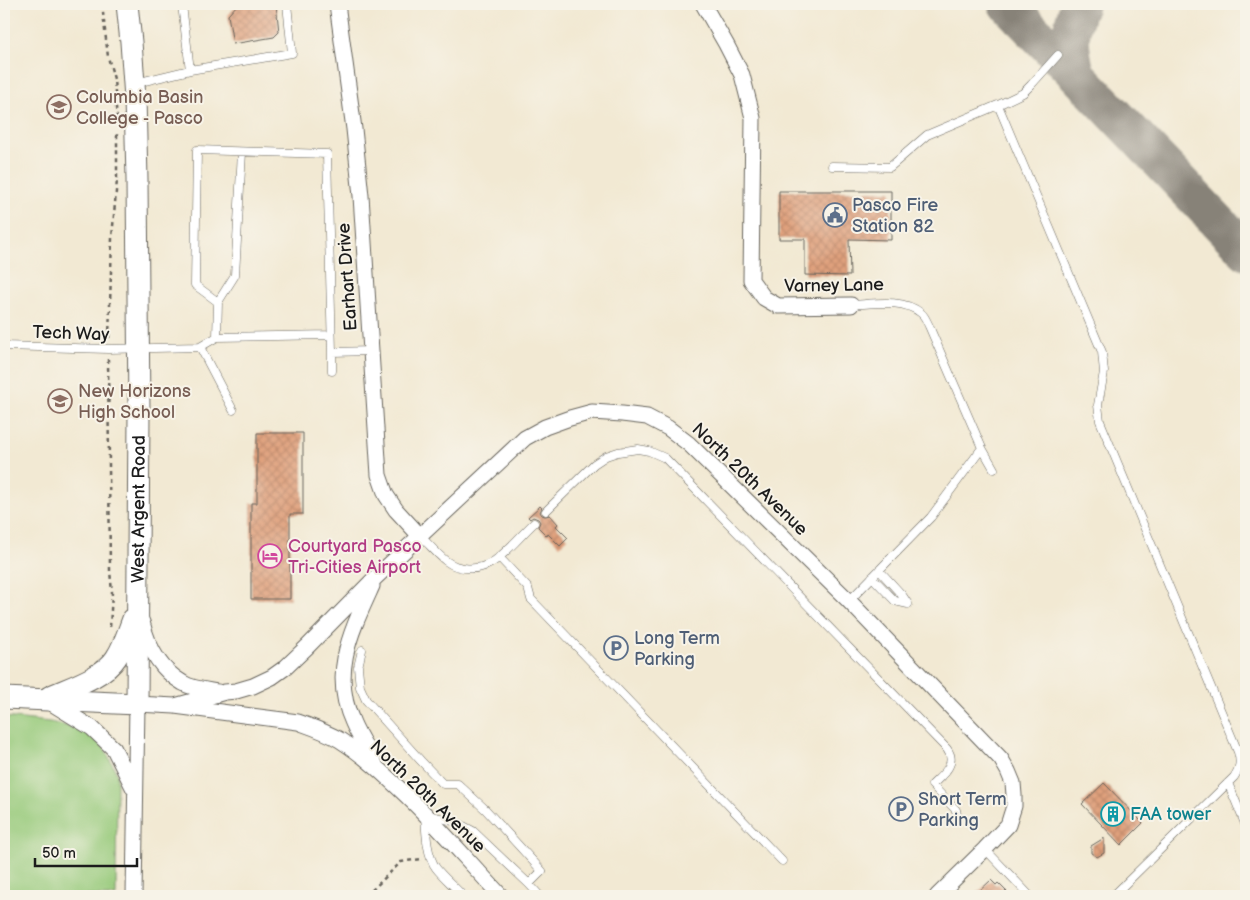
<svg xmlns="http://www.w3.org/2000/svg" width="1250" height="900" viewBox="0 0 1250 900" font-family="'Balsamiq Sans',sans-serif">
<style>
.grass{fill:#98ca7b;stroke:#5a734c}
.lines{fill:none;stroke-linecap:round;stroke-linejoin:round}
.taxiway{stroke:#878278;stroke-width:38}
.building{fill:url(#building-cross-hatch)}
.service-casing{stroke:#67645c;stroke-width:9}
.minor-casing{stroke:#67645c;stroke-width:17}
.secondary-casing{stroke:#67645c;stroke-width:23}
.path{stroke:#67645c;stroke-width:2.5;stroke-dasharray:4 4;stroke-linecap:butt}
.service{stroke:#fff;stroke-width:8}
.minor{stroke:#fff;stroke-width:15}
.secondary{stroke:#fff;stroke-width:21}
.labels{text-anchor:middle;stroke-width:4;stroke-linejoin:round;paint-order:stroke}
.education-label{font-size:18px;fill:#785e54;stroke:#f7f3e8;text-anchor:start}
.service-label{font-size:18px;fill:#4e5e75;stroke:#f7f3e8;text-anchor:start}
.street-label{font-size:18px;fill:#1c1c1c;stroke:#f7f3e8}
.hotel-label{font-size:18px;fill:#b23c85;stroke:#f7f3e8;text-anchor:start}
.culture-label{font-size:18px;fill:#0d838f;stroke:#f7f3e8;text-anchor:start}
</style>
<defs>
<pattern id="building-cross-hatch" width="8" height="8" patternUnits="userSpaceOnUse" patternTransform="scale(1.25)"><rect width="8" height="8" fill="#dfa07d"/><path d="M0 0l8 8M0 8l8-8" fill="none" stroke="#bf896b"/></pattern>
</defs>
<rect width="100%" height="100%" fill="#f7f3e8"/>
<filter id="ink" filterUnits="userSpaceOnUse"><feTurbulence type="fractalNoise" baseFrequency=".02" numOctaves="2"/><feDisplacementMap in="SourceGraphic" scale="10" xChannelSelector="R" yChannelSelector="G"/><feConvolveMatrix kernelMatrix="1 2 1 2 8 2 1 2 1" color-interpolation-filters="sRGB"/></filter>
<filter id="wash" filterUnits="userSpaceOnUse"><feTurbulence type="fractalNoise" baseFrequency=".0096" numOctaves="4" result="noise"/><feDisplacementMap in="SourceGraphic" scale="20" xChannelSelector="R" yChannelSelector="G"/><feGaussianBlur stdDeviation="1.12" result="paint"/><feColorMatrix in="noise" values="0 0 0 0 0 0 0 0 0 0 0 0 0 0 0 0 0 1.4 0 .05"/><feComposite in="paint" operator="in"/></filter>
<g filter="url(#wash)">
<rect width="100%" height="100%" fill="#f2e9d3"/>
<path class="grass" d="M4 717 50 722 84 730 104 747 117 774 116 896H4Z"/>
<g class="lines">
<path class="taxiway" d="M1007 4 1076 74 1246 251
M1076 74C1069 44 1068 33 1080 4"/>
</g>
<g id="blocks">
<path class="building" d="M238 4H276L279 32 274 37 233 44 228 15Z
M779 191H891V240L849 239 850 276 805 275V239H779Z
M257 433H303V514H290V599H251V503H257Z
M540 506 542 508 540 512 542 515 545 516 550 515 558 524 556 526 568 538 560 546 548 534 547 536 538 527 540 522 538 519 533 517 530 519 528 517Z
M1104 783 1143 823 1121 845 1082 804Z
M1104 838V853L1097 857 1091 853V846Z
M991 880 996 885 998 883 1011 896H974Z"/>
</g>
</g>
<g filter="url(#ink)">
<use href="#blocks" fill-opacity="0" stroke="#67645c" stroke-width="1"/>
<g class="lines">
<g class="service-casing">
<path id="service" d="M190 70 292 53 287 4
M136 83 190 70 182 5 184 4
M998 105 1023 93 1031 85 1058 55
M832 166 890 167 927 135 998 105 1102 352 1104 372 1098 405 1100 421 1238 752C1241 762 1240 768 1234 777L1113 896
M218 302 235 275 242 152
M851 305C873 304 902 298 921 313 925 316 927 322 929 326L982 448 994 469
M331 335 217 337 218 302 195 285 197 150 327 154 332 352
M4 346 108 349 200 347 217 337
M200 347 233 410
M332 371V352L371 351
M546 511 594 464 606 456 618 452 638 449 649 451 665 458 947 749C958 764 942 775 932 785L956 810 957 815 955 819
M420 536C429 544 437 554 446 561 458 570 477 571 491 563 504 556 522 534 534 523
M499 557 528 588 531 599 782 861
M879 570 902 595 908 604
M872 577 895 601 908 604
M849 601 931 517 982 448
M362 650 358 667 360 687 366 700 421 761 443 784H458L486 810 542 871 529 884 540 896
M1228 783 1246 826
M985 849 1030 896
M463 896C455 887 444 878 436 868 426 854 426 830 425 814L456 822 473 831 529 884"/>
</g>
<g class="minor-casing">
<path id="minor" d="M337 4 354 129 361 196 379 475 386 495 396 510 420 536
M703 4 726 44 742 75 753 118 751 280 764 298 778 306 851 305
M372 586C351 632 330 673 353 723 359 737 368 750 375 764
M142 622C148 647 160 670 183 683 193 689 207 690 218 692
M48 701 92 728 114 749 134 789
M175 706 225 692 236 691 253 686 272 677 286 667 307 647 376 577 525 438 545 427 570 418 592 412 622 414 647 417 668 428 689 444 849 601 1001 759 1008 771 1013 783 1014 795V806L1008 825 985 849 937 896
M134 896 137 704 175 706 298 722C312 727 327 732 340 740 365 756 386 776 407 796 440 828 470 863 501 896"/>
</g>
<g class="secondary-casing">
<g id="secondary">
<path d="M49 697C68 688 104 677 116 658 124 646 128 632 133 619"/>
<path id="s1" d="M4 698 137 704 139 413 137 179 135 98 131 42 127 4"/>
</g>
</g>
<path class="path" d="M102 4 108 57 114 79 117 121
M109 338 112 238 117 180V131
M108 359 110 571 112 592 110 628
M366 896 401 862 413 860 422 859"/>
<use href="#service" class="service"/>
<use href="#minor" class="minor"/>
<use href="#secondary" class="secondary"/>
</g>
</g>
<defs>
<g id="university-ring" transform="scale(1.25)"><circle r="9.5" fill="#f7f3e8" stroke="#8d6e63" stroke-width="1.5"/><path d="M0-5L7-2L0 1L-7-2ZM-4 1L0 2.5L4 1V4Q0 6-4 4Z" fill="#8d6e63"/></g>
<g id="civic-ring" transform="scale(1.25)"><circle r="9.5" fill="#f7f3e8" stroke="#5c6f8a" stroke-width="1.5"/><path d="M-.6-6.5H3V-4.5H.6V-3L4-1V1h2V6H-6V1h2V-1L-.6-3ZM-1.2 2.5V6h2.4V2.5Z" fill="#5c6f8a"/></g>
<g id="school-ring" transform="scale(1.25)"><circle r="9.5" fill="#f7f3e8" stroke="#8d6e63" stroke-width="1.5"/><path d="M0-5L7-2L0 1L-7-2ZM-4 1L0 2.5L4 1V4Q0 6-4 4Z" fill="#8d6e63"/></g>
<g id="hotel-ring" transform="scale(1.25)"><circle r="9.5" fill="#f7f3e8" stroke="#d1479c" stroke-width="1.5"/><path d="M-6-4.5h1.5V1H6V5H4.5V3h-9V5H-6ZM-4 0a1.8 1.8 0 1 1 3.6 0ZM.5 0V-2.5h3Q6-2.5 6 0Z" fill="#d1479c"/></g>
<g id="parking-ring" transform="scale(1.25)"><circle r="9.5" fill="#f7f3e8" stroke="#5c6f8a" stroke-width="1.5"/><path d="M-3.5-5.5H1a3.5 3.5 0 0 1 0 7H-1V5.5H-3.5ZM-1-3.4V-.6H.8a1.4 1.4 0 0 0 0-2.8Z" fill="#5c6f8a"/></g>
<g id="building-ring" transform="scale(1.25)"><circle r="9.5" fill="#f7f3e8" stroke="#0f9aa8" stroke-width="1.5"/><path d="M-4-6H4V6H1V3H-1V6H-4ZM-2.5-4.3h1.7v1.8h-1.7ZM.8-4.3h1.7v1.8H.8ZM-2.5-1h1.7V.8h-1.7ZM.8-1h1.7V.8H.8Z" fill="#0f9aa8"/></g>
</defs>
<g fill-rule="evenodd">
<use href="#university-ring" x="59" y="107"/>
<use href="#civic-ring" x="835" y="215"/>
<use href="#school-ring" x="60" y="401"/>
<use href="#hotel-ring" x="270" y="556"/>
<use href="#parking-ring" x="616" y="648"/>
<use href="#parking-ring" x="901" y="809"/>
<use href="#building-ring" x="1113" y="814"/>
</g>
<g class="labels">
<g class="education-label">
<text x="76" y="103">Columbia Basin<tspan x="76" dy="21">College - Pasco</tspan></text>
<text x="78" y="397">New Horizons<tspan x="78" dy="21">High School</tspan></text>
</g>
<g class="service-label">
<text x="852" y="211">Pasco Fire<tspan x="852" dy="21">Station 82</tspan></text>
<text x="634" y="644">Long Term<tspan x="634" dy="21">Parking</tspan></text>
<text x="918" y="805">Short Term<tspan x="918" dy="21">Parking</tspan></text>
</g>
<g class="street-label">
<text transform="translate(347 277) rotate(-94)" y="6">Earhart Drive</text>
<text transform="translate(834 285) rotate(-1)" y="6">Varney Lane</text>
<text transform="translate(71 333) rotate(2)" y="6">Tech Way</text>
<text transform="translate(750 479) rotate(44)" y="6">North 20th Avenue</text>
<text dy="6" stroke="none"><textPath href="#s1" startOffset="328">West Argent Road</textPath></text>
<text transform="translate(428 796) rotate(44)" y="6">North 20th Avenue</text>
</g>
<g class="hotel-label">
<text x="288" y="552">Courtyard Pasco<tspan x="288" dy="21">Tri-Cities Airport</tspan></text>
</g>
<g class="culture-label">
<text x="1130" y="820">FAA tower</text>
</g>
</g>
<rect width="1250" height="900" fill="none" stroke="#f7f3e8" stroke-width="20"/>
<path d="M35 858v8h102v-8" fill="none" stroke="#1c1c1c" stroke-width="2.5"/>
<text x="42" y="858" font-size="15" fill="#1c1c1c" stroke="#f7f3e8" stroke-width="4" paint-order="stroke">50 m</text>
</svg>
